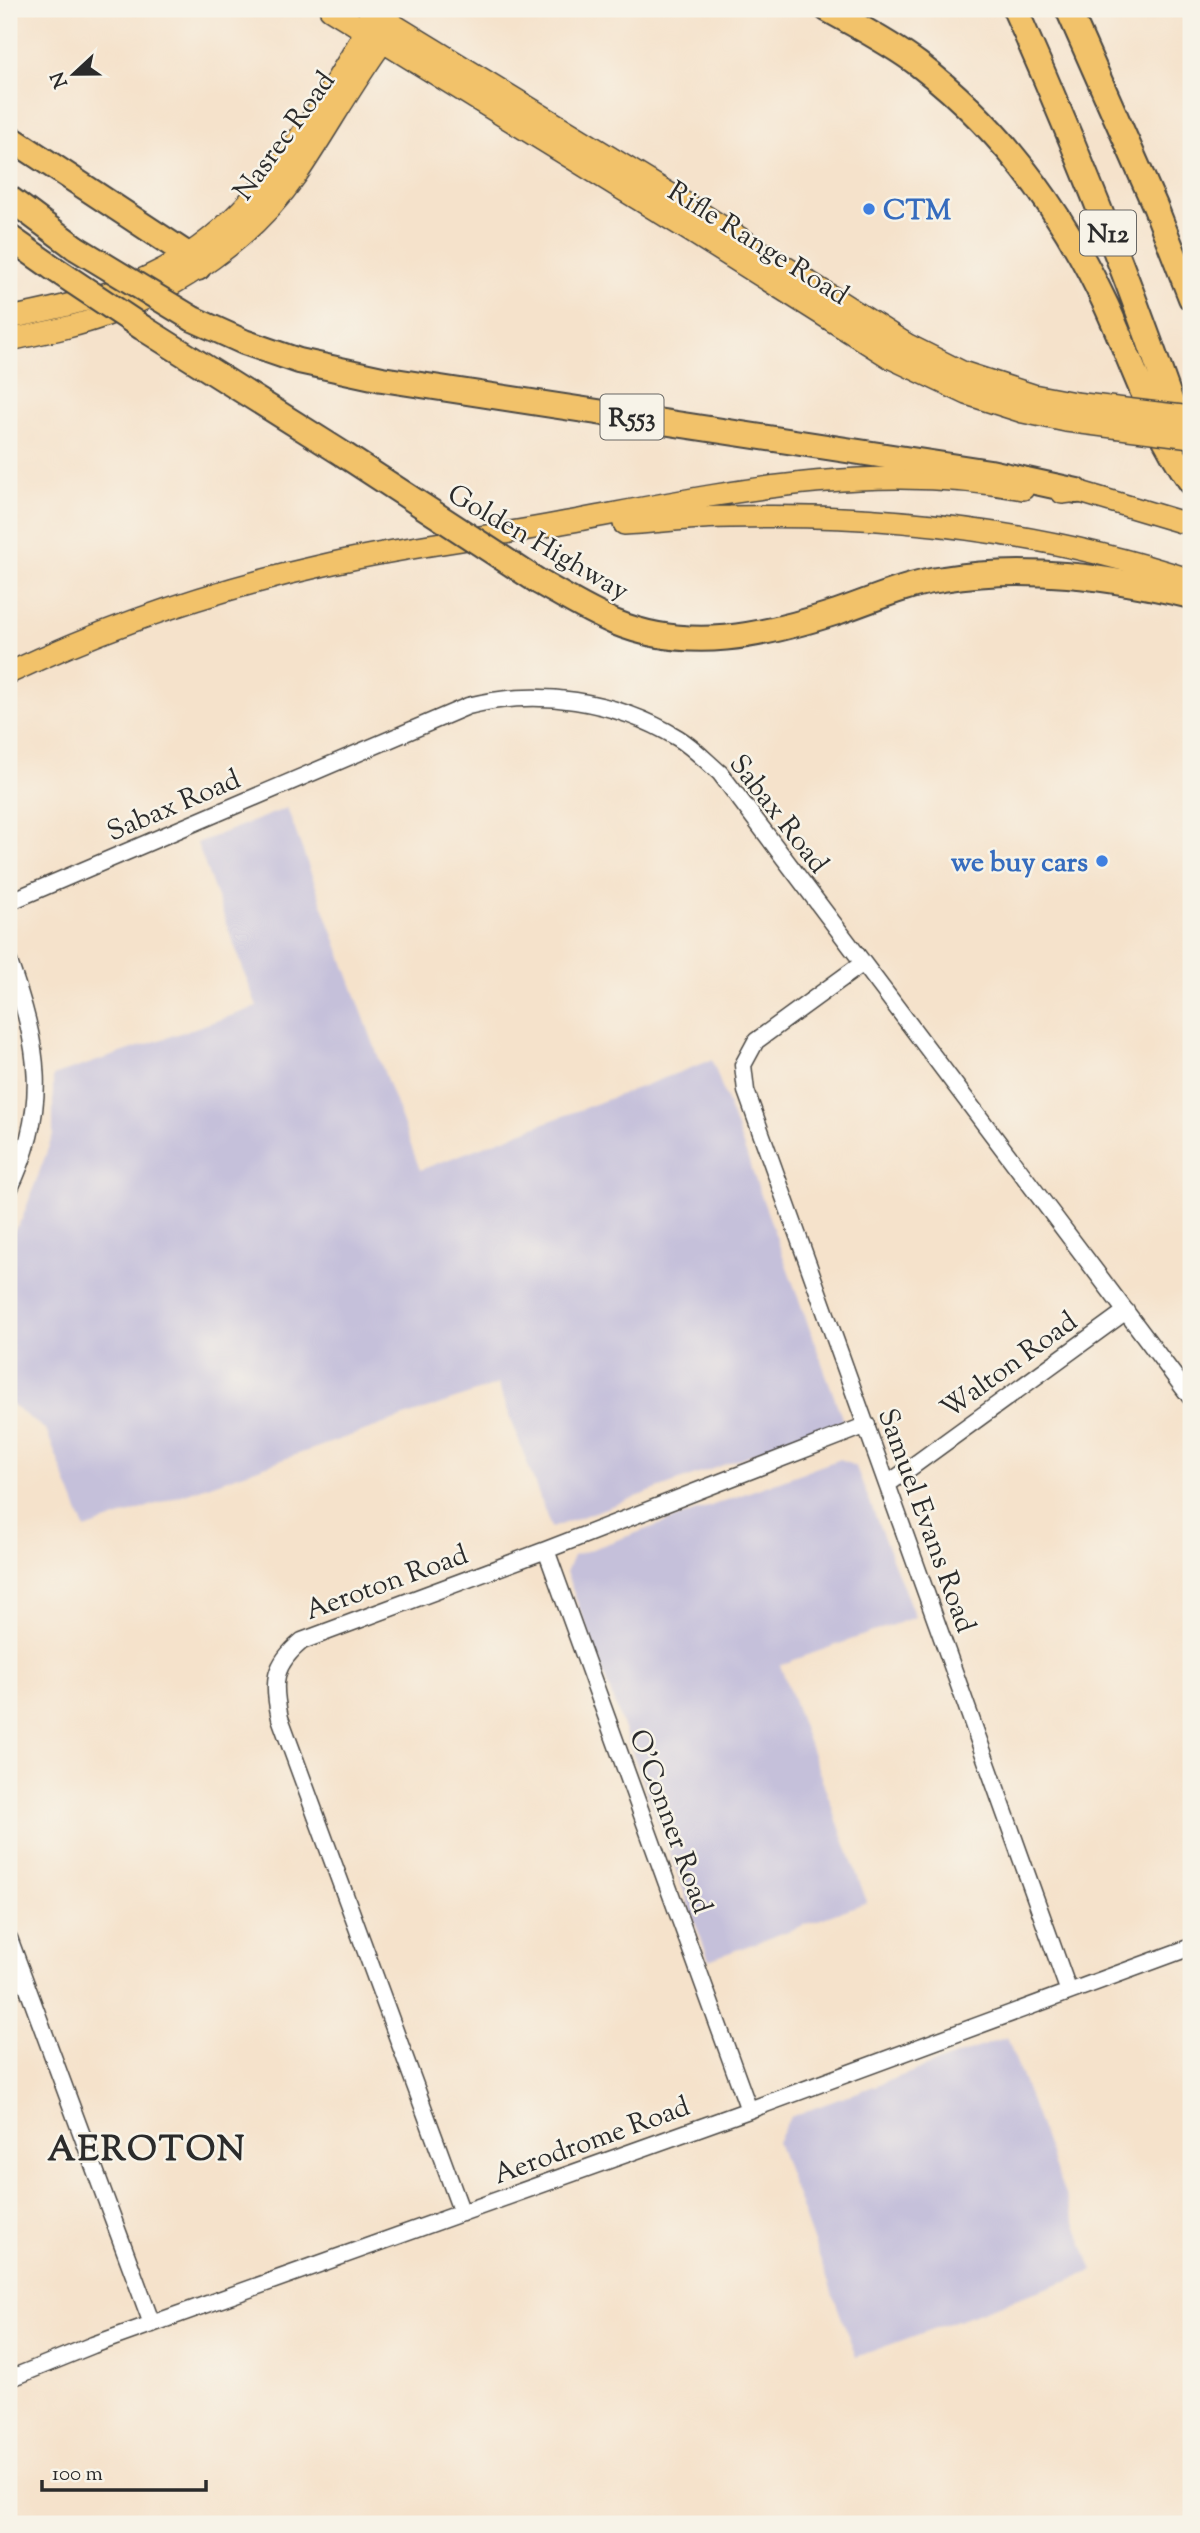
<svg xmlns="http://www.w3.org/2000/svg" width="1200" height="2533" viewBox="0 0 1200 2533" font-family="'Sorts Mill Goudy',serif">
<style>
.industrial{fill:#c5c0da}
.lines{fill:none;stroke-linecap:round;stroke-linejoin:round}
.minor-casing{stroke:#494643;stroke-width:19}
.major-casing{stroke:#494643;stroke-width:24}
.highway-casing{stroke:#494643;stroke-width:28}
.minor{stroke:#fff;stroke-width:16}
.major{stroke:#f2c26a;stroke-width:21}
.highway{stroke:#f2c26a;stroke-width:24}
.major-bridge-casing{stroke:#494643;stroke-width:24;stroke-linecap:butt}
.highway-bridge-casing{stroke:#494643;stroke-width:28;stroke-linecap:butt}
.major-bridge{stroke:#f2c26a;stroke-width:21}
.highway-bridge{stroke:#f2c26a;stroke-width:24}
.shop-dot{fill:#3f7fe0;stroke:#f7f3e8;stroke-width:2.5}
.labels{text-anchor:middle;stroke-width:5;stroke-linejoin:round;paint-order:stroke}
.shield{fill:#f7f3e8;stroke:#686764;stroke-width:2}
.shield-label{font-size:26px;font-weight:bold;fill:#2b2b2b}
.street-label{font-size:28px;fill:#2b2b2b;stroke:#f7f3e8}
.shop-label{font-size:28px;font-weight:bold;fill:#366cbe;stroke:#f7f3e8;text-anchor:start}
.district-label{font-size:35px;font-weight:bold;letter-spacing:2px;fill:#2b2b2b;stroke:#f7f3e8}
</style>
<rect width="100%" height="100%" fill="#f7f3e8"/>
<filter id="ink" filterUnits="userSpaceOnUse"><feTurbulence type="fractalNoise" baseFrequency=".0143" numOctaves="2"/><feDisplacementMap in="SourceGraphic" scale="14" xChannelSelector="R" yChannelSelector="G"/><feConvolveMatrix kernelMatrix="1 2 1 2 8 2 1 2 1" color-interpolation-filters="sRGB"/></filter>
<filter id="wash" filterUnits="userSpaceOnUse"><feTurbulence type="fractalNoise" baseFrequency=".00686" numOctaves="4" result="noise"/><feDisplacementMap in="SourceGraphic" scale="28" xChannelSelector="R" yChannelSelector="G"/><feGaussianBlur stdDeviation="1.57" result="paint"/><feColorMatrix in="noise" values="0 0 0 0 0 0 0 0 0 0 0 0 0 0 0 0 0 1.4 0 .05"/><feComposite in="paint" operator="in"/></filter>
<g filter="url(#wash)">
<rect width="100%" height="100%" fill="#f5e2cb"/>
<path class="industrial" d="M287 808 420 1170 712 1060 843 1421 551 1528 498 1384 85 1529 46 1430 9 1403V1237L22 1219 53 1135V1076L257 1007 197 843Z
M840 1459 856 1467 915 1617 780 1665 867 1902 709 1960 566 1572 573 1556Z
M1007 2037 1093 2271 856 2357 777 2142 790 2117Z"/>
</g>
<g filter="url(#ink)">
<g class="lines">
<g class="minor-casing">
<path id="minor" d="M9 902 468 706C538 688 615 700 678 738 693 747 706 761 720 773L1191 1398
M9 962C39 1045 50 1107 9 1190
M863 963 756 1041 743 1065 746 1091 1069 1992
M888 1484 1126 1311
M546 1550 749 2110
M9 1938 152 2324
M462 2213 280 1718C272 1682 273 1665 302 1641L546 1550 867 1425
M9 2379 93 2345 749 2110 1191 1947"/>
</g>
<g class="major-casing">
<path id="major" d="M330 9 690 231 891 358 967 394 1023 412 1066 421
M368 9 688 205 908 345 962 372 1033 395 1075 403
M9 318C72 306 134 290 189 254 267 203 325 100 372 21
M9 340C42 333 75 327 107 315 180 287 252 239 297 174 329 127 356 76 391 31
M1062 493 1077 491 1191 525
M624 524C659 522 695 517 730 517 885 513 1043 531 1191 580
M9 673C114 623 220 588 333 563 407 546 483 538 557 524 712 496 865 459 1023 489"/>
</g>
<g class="highway-casing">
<path id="highway" d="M827 9C857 26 889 42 918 64 1001 128 1062 210 1106 305 1133 364 1153 429 1191 482
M1015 9C1077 148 1133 290 1182 434
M1068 9 1155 206 1191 298
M9 137 188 255 198 268
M9 198 76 248
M9 237 53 268
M193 319 244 342 299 361 382 379 990 472 1077 491
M143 328 343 454
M539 582C564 596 588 611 614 622 689 653 763 636 837 612 872 600 907 584 943 579 1027 565 1109 577 1191 596"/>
</g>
<use href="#minor" class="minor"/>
<use href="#major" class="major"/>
<use href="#highway" class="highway"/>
<g class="major-bridge-casing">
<path id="major-bridge" d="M1075 403 1191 417
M1066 421 1191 437"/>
</g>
<g class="highway-bridge-casing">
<path id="highway-bridge" d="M76 248 193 319
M53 268 143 328
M343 454 539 582"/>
</g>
<use href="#major-bridge" class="major-bridge"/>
<use href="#highway-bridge" class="highway-bridge"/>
</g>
</g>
<g class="shop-dot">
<circle cx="869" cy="209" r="7"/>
<circle cx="1102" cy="861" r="7"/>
</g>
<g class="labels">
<g class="shield">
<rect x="1080" y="210.5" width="56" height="45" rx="5"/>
<rect x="600.5" y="394.5" width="63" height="45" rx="5"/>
</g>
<g class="shield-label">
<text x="1108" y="242">N12</text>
<text x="632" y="426">R553</text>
</g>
<g class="street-label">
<text transform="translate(283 135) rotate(-54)" y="10">Nasrec Road</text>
<text transform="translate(759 242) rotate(32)" y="10">Rifle Range Road</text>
<text transform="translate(539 541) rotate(30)" y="10">Golden Highway</text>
<text transform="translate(173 804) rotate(-23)" y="10">Sabax Road</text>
<text transform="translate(780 813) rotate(52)" y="10">Sabax Road</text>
<text transform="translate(1008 1364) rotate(-36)" y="10">Walton Road</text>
<text transform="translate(928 1520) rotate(70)" y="10">Samuel Evans Road</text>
<text transform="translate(386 1581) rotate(-20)" y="10">Aeroton Road</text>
<text transform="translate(672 1821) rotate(70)" y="10">O'Conner Road</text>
<text transform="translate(591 2139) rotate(-20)" y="10">Aerodrome Road</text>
</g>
<g class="shop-label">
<text x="883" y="219">CTM</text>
<text x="1088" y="871" text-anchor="end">we buy cars</text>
</g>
<g class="district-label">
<text x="147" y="2160">AEROTON</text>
</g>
</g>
<rect width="1200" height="2533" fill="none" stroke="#f7f3e8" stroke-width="35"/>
<g transform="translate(74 74) rotate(248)" stroke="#f7f3e8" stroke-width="5" paint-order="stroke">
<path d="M0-5L12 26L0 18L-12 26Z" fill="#2b2b2b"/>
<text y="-10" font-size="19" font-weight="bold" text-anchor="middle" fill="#2b2b2b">N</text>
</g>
<path d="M42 2480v10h164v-10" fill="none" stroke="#2b2b2b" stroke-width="3.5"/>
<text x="52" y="2480" font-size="21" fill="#2b2b2b" stroke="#f7f3e8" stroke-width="5" paint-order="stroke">100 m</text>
</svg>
